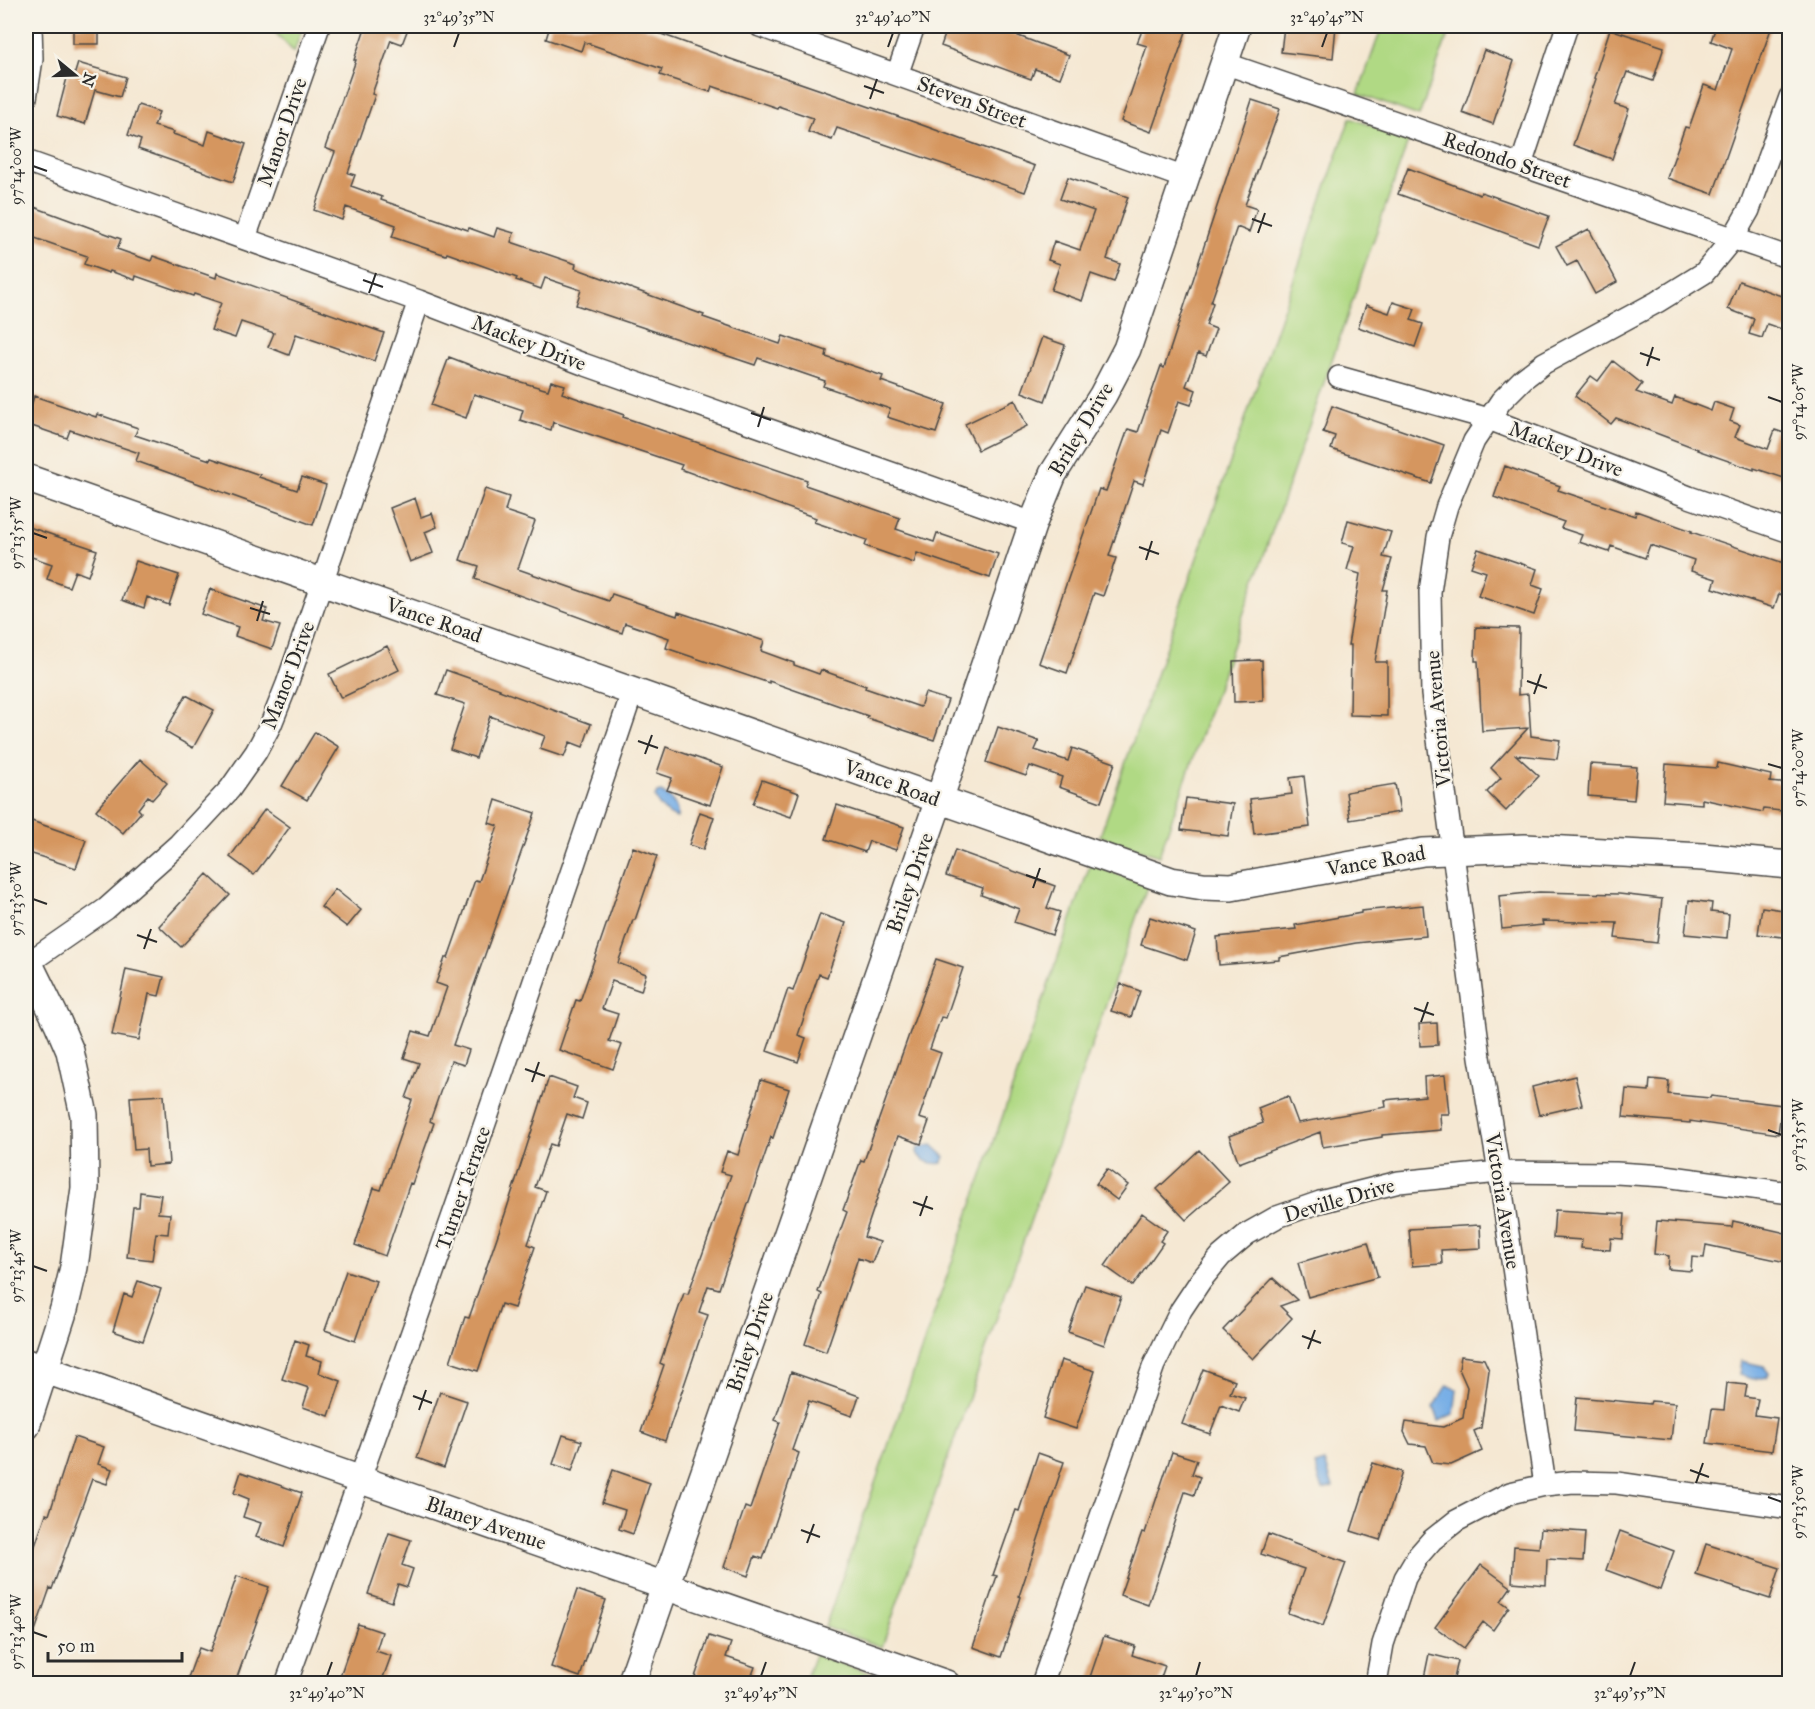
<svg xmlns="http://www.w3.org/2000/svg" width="1815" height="1709" viewBox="0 0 1815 1709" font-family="'IM FELL Great Primer',serif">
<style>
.green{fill:#b0d984;stroke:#6e8258;stroke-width:1.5}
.water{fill:#77aee6;stroke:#516c88;stroke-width:1.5}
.building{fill:#d5965f}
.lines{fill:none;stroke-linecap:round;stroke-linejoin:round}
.minor-casing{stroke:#494744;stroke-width:24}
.tertiary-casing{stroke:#494744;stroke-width:30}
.minor{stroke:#fff;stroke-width:21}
.tertiary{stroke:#fff;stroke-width:27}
.ticks{fill:none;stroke:#2b2b2b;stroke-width:2}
.labels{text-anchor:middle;stroke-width:4.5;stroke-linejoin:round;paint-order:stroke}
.street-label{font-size:21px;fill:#2b2b2b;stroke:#f7f3e8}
.neatline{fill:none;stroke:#2b2b2b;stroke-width:2}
.ticks-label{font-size:15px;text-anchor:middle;fill:#2b2b2b}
</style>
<rect width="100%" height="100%" fill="#f7f3e8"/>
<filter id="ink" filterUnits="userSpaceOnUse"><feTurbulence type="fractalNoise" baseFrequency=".0167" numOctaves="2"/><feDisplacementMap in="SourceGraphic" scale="12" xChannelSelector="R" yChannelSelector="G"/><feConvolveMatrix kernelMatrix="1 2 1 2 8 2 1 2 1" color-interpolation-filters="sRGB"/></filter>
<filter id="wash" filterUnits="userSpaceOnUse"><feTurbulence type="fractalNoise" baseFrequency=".008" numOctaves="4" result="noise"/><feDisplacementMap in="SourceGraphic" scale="24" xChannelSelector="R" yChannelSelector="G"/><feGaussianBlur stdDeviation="1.35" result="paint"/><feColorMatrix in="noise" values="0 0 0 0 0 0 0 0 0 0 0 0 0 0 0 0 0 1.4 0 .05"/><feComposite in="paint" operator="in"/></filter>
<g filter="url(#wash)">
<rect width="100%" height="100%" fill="#f5e8d3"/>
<path class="green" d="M269 26H303L294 52Z
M1382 26H1451L1419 116 1358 94Z
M1350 118 1409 139 1159 856 1100 836Z
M1090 865 1148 884 882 1647 825 1627Z
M815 1655 872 1674 868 1683H804Z"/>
<path class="water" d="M661 792C671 798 679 806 677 818 666 814 659 808 655 797L657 793Z
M932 1145 945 1157 942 1163C932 1165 920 1161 917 1152L918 1148Z
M1741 1361 1763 1366 1769 1373 1767 1377 1753 1379 1739 1375Z
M1448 1385 1457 1390 1454 1414 1439 1421 1434 1407Z
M1325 1462 1333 1487 1323 1490 1315 1465Z"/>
<g id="blocks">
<path class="building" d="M73 26H99V44H73Z
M355 26H409L402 44 391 40 372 94 375 95 348 173 355 175 351 186 382 197 381 200 468 230 469 228 494 237 497 228 514 233 511 242 576 264 575 268 704 315 703 317 780 344 783 336 827 351 826 357 883 376 881 381 946 404 936 433 887 417 890 409 823 386 825 381 758 358 755 365 576 305 581 290 545 278 541 289 516 280 517 278 447 253 446 255 392 237 396 225 346 207 342 220 314 210 335 152 325 148 356 60H354L364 31 354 28Z
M550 26H639L722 56 911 121 1035 166 1025 192 837 128 832 140 808 132 813 118 778 106 777 108 712 86 710 92 660 75 662 69 584 42 581 51 546 39Z
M948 26H964L979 31 981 26H1001L1010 28 1008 32 1069 55 1060 78 1035 69 1031 79 941 46Z
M1144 26 1157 30 1158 26H1188L1151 132 1121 121 1147 46 1137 43Z
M1284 26H1336L1333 58 1281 52Z
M1716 26H1772L1713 194 1667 178 1685 127 1689 128 1704 85 1718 90 1732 49 1711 41Z
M1610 29 1664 47 1653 81 1627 72 1615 105 1629 109 1612 159 1573 145 1596 79 1594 78Z
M1484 50 1514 61 1493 124 1462 113Z
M78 63 126 77 120 97 95 90 85 124 57 116 68 74 74 76Z
M1252 100 1280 109 1245 205 1257 209 1249 232 1237 227 1211 302 1213 303 1206 325 1216 329 1206 356 1198 353 1186 386 1196 390 1191 405 1179 401 1168 433 1161 430 1143 484 1134 481 1109 556 1116 558 1103 596 1094 593 1067 673 1039 663 1099 489 1106 491 1128 429 1138 432 1161 366 1164 368Z
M138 105 159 112 154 126 174 132 173 134 205 145 209 131 246 144 233 182 138 149 141 140 128 135Z
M1408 168 1480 195 1481 192 1549 216 1538 245 1398 194Z
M1068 177 1128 197 1107 259 1120 264 1114 282 1091 274 1082 301 1051 290 1060 264 1048 260 1054 241 1080 250 1094 211 1060 199Z
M26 204 121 239 117 249 151 261 153 256 216 278 217 273 384 333 374 361 296 334 289 355 268 347 274 333 241 322 235 338 211 330 221 303 194 294 193 296 136 276 135 280 110 271 109 273 84 264 87 256 26 235Z
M1589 229 1617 282 1595 294 1577 261 1567 266 1556 246Z
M1739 281 1790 299V332L1767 324 1762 338 1749 334 1754 319 1728 309Z
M1393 302 1415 309 1411 320 1423 324 1415 347 1358 327 1366 305 1389 313Z
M1042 337 1065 345 1045 401 1022 392Z
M449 357 491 373 548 390 551 381 565 385 562 393 624 415 623 417 807 480 805 485 900 518 896 529 934 542 937 533 998 554 990 578 917 553 914 563 865 546 867 540 814 522 816 518 680 469 682 465 553 422 551 430 520 420 523 410 474 394 466 418 431 405Z
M1613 361 1642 384 1636 392 1672 405 1675 397 1711 411 1714 402 1734 409 1730 421 1740 425 1735 437 1768 449 1775 430 1790 435V480L1754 468V470L1697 450 1698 449 1616 418 1611 424 1575 396 1591 376 1598 381Z
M34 396 96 417 97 414 138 428 135 435 210 460 211 458 260 475 259 477 297 490 302 477 326 485 313 525 136 461 139 453 70 430 67 438 26 424Z
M1015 400 1027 426 978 450 965 424Z
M1332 406 1444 445 1431 483 1331 449 1335 436 1323 432Z
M1505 466 1560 486 1558 490 1635 516 1636 511 1692 531 1691 532 1790 565V597L1779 594 1774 608 1713 588 1716 579 1691 571 1694 560 1650 545 1645 558 1611 546 1609 552 1579 542 1582 535 1561 528 1564 522 1494 497Z
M485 489 509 497 505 511 535 521 518 569 609 601 612 594 677 616 678 612 747 635 764 641 761 651 794 663V665L819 674 821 670 866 686 865 688 920 707 925 693 948 700 934 740 867 718 868 716 769 681V683L666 648 669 638 625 623 622 633 475 579 479 566 460 560Z
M415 498 421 517 432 513 437 527 425 532 433 553 410 562 390 508Z
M1348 520 1391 532 1383 557 1392 559 1383 590H1387L1375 662H1387V716L1350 715 1351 645H1348L1360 574 1347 570 1354 546 1342 543Z
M26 526 97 550 88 576 75 571 69 587 47 579 52 564 26 555Z
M1478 549 1537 569 1532 585 1543 589 1534 615 1478 596 1486 572 1471 567Z
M136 561 179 575 169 605 147 597 144 608 122 600Z
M210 589 267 609 263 621 280 626 272 649 235 636 238 627 201 614Z
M1476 627 1519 628 1518 695 1528 694 1531 736 1560 740 1557 759 1516 755 1539 776 1506 811 1487 792 1501 778 1491 768 1528 728 1482 731 1478 661H1475Z
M387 646 399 670 341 698 329 674Z
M1262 660 1263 701 1234 702 1233 661Z
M446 670 500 689 499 690 591 724 583 747 570 742 564 757 540 749 545 736 490 716 476 758 450 749 465 704 437 695Z
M186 695 214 710 193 748 165 732Z
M998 727 1039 741 1035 750 1068 761 1072 748 1115 763 1101 802 1059 787 1062 777 1030 766 1026 776 986 762Z
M315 732 339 747 307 800 282 786Z
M666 747 723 767 710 805 667 790 672 778 657 773Z
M140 759 167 783 152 800 148 796 138 809 141 812 123 833 96 810Z
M1718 763 1771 775 1770 782 1790 784V812L1764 809 1763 812 1702 799V804L1663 801 1666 764 1717 768Z
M1590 764 1637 767 1634 800 1588 796Z
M1304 776 1310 827 1254 834 1250 799 1292 794 1290 778Z
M762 780 799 793 791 817 753 804Z
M1395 784 1400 812 1350 820 1346 792Z
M1186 798 1233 804 1228 836 1181 830Z
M496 800 535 813 453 1045 469 1050 464 1065 451 1061 430 1121 434 1123 412 1184 410 1183 385 1256 355 1245 374 1188 381 1190 412 1100 406 1098 419 1063 404 1058 413 1031 430 1036 447 987 436 983 445 958H448L475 880 479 881 498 826 489 823Z
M837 805 904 827 896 850 869 841 865 852 826 839Z
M265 809 290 827 254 875 230 857Z
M700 812 714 817 703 850 689 845Z
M26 819 86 840 76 868 26 852Z
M633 847 657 856 635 920H633L618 963 646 974 641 991 612 981 602 1009 618 1014 609 1041 622 1045 613 1069 559 1050 576 1000 580 1001Z
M955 850 1055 886 1047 908 1060 912 1052 935 1014 922 1019 909 981 895 983 888 946 876Z
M207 874 230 895 181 947 159 926Z
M335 889 361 910 347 927 321 907Z
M1539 892 1619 894 1662 899 1657 943 1615 938 1617 923 1542 921 1543 925 1502 929 1499 896Z
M1689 900 1712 903 1711 912 1729 914 1727 938 1685 934Z
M1423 905 1426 936 1356 943 1279 957V960L1219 965 1217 937 1296 929 1295 925 1361 913V911Z
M1762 907 1790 911V938L1758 934Z
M820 914 846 923 827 977 819 974 798 1035 806 1038 798 1062 767 1051 788 989 793 991Z
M1150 917 1196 932 1187 960 1141 945Z
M936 959 963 968 946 1018 941 1017 930 1049 941 1053 919 1118 929 1121 921 1144 898 1136 864 1237 880 1242 872 1263 858 1258 826 1352 805 1344 822 1294 818 1292 847 1212 843 1210 861 1160 864 1161Z
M126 969 164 977 159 996 149 994 139 1040 112 1035Z
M1121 984 1140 991 1131 1017 1111 1011Z
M1437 1023 1438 1045 1420 1046 1419 1024Z
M1445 1075 1449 1114H1440L1441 1130 1382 1135V1137L1323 1147 1320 1132 1239 1163 1229 1136 1263 1123 1258 1108 1288 1096 1298 1123 1386 1107 1385 1100 1425 1096 1424 1077Z
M1575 1076 1582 1105 1539 1115 1532 1087Z
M549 1077 577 1087 573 1098 587 1103 582 1119 567 1114 556 1146 550 1144 535 1187 546 1191 528 1244 535 1247 514 1308 501 1304 478 1371 450 1362 465 1317 469 1318 505 1214Z
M1650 1079 1669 1081 1668 1094 1710 1098 1711 1096 1782 1105 1778 1134 1690 1121V1123L1623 1117 1626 1089 1649 1091Z
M761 1080 789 1089 773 1138 771 1137 719 1289 708 1286 699 1312 708 1315 665 1441 641 1432 664 1365 660 1363 684 1293 688 1294 731 1175 720 1172 727 1151 738 1155Z
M164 1095 169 1164 147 1166 146 1149 134 1150 130 1097Z
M1199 1150 1229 1182 1186 1220 1157 1189Z
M1107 1169 1128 1185 1117 1200 1096 1184Z
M140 1192 161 1195 158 1213 170 1214 168 1234 156 1233 152 1260 127 1257 133 1207H139Z
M1555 1210 1625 1214 1623 1239 1611 1238 1610 1250 1581 1248 1582 1240 1553 1238Z
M1142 1213 1167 1231 1160 1241 1163 1243 1133 1286 1105 1266Z
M1657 1221 1732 1227 1733 1221 1790 1234V1263L1706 1245 1704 1258 1692 1257 1691 1271 1668 1269 1669 1256 1654 1254Z
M1480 1225 1481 1248 1441 1250 1442 1264 1412 1266 1409 1229Z
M1368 1242 1378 1277 1308 1297 1298 1263Z
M346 1271 376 1281 355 1341 325 1330Z
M1273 1278 1297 1300 1280 1306 1292 1318 1253 1359 1223 1330Z
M138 1281 161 1289 143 1341 113 1331 124 1294 132 1297Z
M1085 1285 1121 1297 1104 1345 1068 1332Z
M295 1340 309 1345 306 1356 322 1361 319 1373 341 1381 329 1416 303 1407 309 1388 282 1379Z
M1461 1356 1484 1359 1489 1370 1481 1428 1474 1431 1482 1451 1451 1465 1433 1463 1426 1446 1410 1444 1404 1432 1406 1422 1443 1427 1463 1418 1467 1387 1459 1369Z
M1061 1360 1095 1371 1076 1429 1043 1418Z
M1203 1369 1235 1381 1230 1393 1245 1398 1239 1412 1221 1405 1210 1434 1182 1424Z
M791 1372 859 1396 852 1416 809 1401 792 1450 799 1453 763 1559 755 1556 748 1576 724 1567 745 1507 750 1509 780 1422 775 1420Z
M1727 1383 1747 1385 1745 1397 1758 1399 1755 1415 1777 1418 1772 1451 1707 1443 1712 1409 1724 1410Z
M440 1392 467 1401 444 1468 417 1458Z
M1577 1397 1650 1404 1651 1401 1675 1403 1671 1440 1574 1431Z
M563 1435 582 1441 572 1471 553 1464Z
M74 1437 104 1447 98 1464 112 1469 107 1484 92 1479 52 1589 50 1588 28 1651H26V1572L46 1514 49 1515Z
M1172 1452 1197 1460 1192 1474 1200 1477 1194 1495 1185 1492 1148 1605 1120 1595 1142 1532 1145 1533Z
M1038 1453 1064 1462 1019 1596 1021 1597 1001 1657 973 1647 997 1576 993 1575 1016 1510 1019 1511Z
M1373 1463 1402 1472 1380 1540 1351 1531Z
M613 1470 650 1483 633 1534 619 1529 625 1510 602 1503Z
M241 1472 302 1493 284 1547 256 1537 261 1523 243 1517 249 1499 234 1493Z
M1541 1529 1585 1532 1583 1561 1547 1559 1546 1585 1512 1582 1514 1546 1539 1548Z
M1620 1531 1674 1551 1660 1590 1606 1570Z
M389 1533 411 1540 402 1565 413 1569 407 1587 398 1584 392 1602 368 1594Z
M1268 1534 1346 1563 1323 1626 1288 1613 1304 1569 1261 1554Z
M1706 1544 1780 1568 1770 1599 1696 1575Z
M1481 1565 1511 1587 1501 1601 1509 1607 1493 1630 1483 1622 1464 1648 1435 1627Z
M237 1576 269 1587 235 1683H186L199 1648 210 1652Z
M577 1590 606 1600 580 1677 551 1667Z
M358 1624 382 1632 376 1651 391 1656 381 1683H352L339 1679Z
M709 1636 731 1643 726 1657 755 1667 749 1683H693Z
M1104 1636 1135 1646 1132 1655 1165 1666 1159 1683H1088Z
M1429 1654 1458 1661 1453 1683H1423Z"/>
</g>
</g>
<g filter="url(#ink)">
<use href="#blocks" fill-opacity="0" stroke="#494744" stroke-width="1.5"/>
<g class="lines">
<g class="minor-casing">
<path id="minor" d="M760 26 1185 178
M1224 63 1790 258
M897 75 914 26
M26 98 32 59 31 26
M26 161 419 301 583 364 1033 523
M1521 165 1567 26
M245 238 319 26
M1339 377 1489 419 1689 497 1790 532
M28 963 106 909 179 844 230 789 256 752 271 724 287 684 419 301
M1545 1485 1499 1172 1480 1057 1432 694 1430 592 1438 537 1447 506 1474 441 1501 401 1523 379 1544 363 1657 302 1704 273 1733 238 1749 210 1790 97
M286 1684C406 1354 521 1023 633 690
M1042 1684 1154 1365 1181 1310 1201 1280 1221 1256 1247 1234 1277 1217 1320 1202 1399 1182 1499 1172 1616 1173 1665 1176 1790 1193
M1376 1684 1383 1644 1405 1578 1418 1556 1432 1540 1456 1521 1510 1493 1545 1485 1573 1482 1617 1483 1790 1508"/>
</g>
<g class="tertiary-casing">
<path id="tertiary" d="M26 478 1171 881 1203 886 1231 887 1423 852 1525 848 1703 857 1790 865
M26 958 58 1023 70 1051 84 1115 85 1188 74 1267 64 1309 26 1426
M26 1363 946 1684
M631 1684 939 800 1033 523 1053 474 1103 395 1127 349 1237 26"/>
</g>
<use href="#minor" class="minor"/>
<use href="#tertiary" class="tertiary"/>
</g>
</g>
<path class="ticks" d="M454 47 459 33M888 47 893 33M1322 47 1327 33M864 86 884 93M870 99 877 79M33 166 47 171M1252 219 1272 226M1258 233 1265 213M363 280 383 287M369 293 376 273M1640 353 1660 360M1647 366 1653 347M1768 397 1782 402M751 413 771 420M758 427 764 407M33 533 47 538M1139 547 1159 554M1146 560 1152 541M250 608 270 614M257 621 263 601M1527 681 1547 688M1534 694 1541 674M638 741 658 748M645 754 652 735M1768 764 1782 768M1026 875 1046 882M1033 888 1040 868M33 899 47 904M137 935 157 942M144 949 151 929M1414 1008 1434 1015M1421 1022 1428 1002M525 1069 545 1076M532 1082 539 1062M1768 1130 1782 1135M913 1202 933 1209M920 1216 927 1196M33 1266 47 1271M1302 1336 1321 1343M1308 1349 1315 1330M413 1396 432 1403M419 1410 426 1390M1690 1470 1709 1477M1696 1483 1703 1463M1768 1497 1782 1502M801 1530 820 1537M807 1543 814 1524M33 1632 47 1637M327 1676 332 1662M761 1676 766 1662M1196 1676 1200 1662M1630 1676 1635 1662"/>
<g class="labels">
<g class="street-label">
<text transform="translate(972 102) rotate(20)" y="7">Steven Street</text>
<text transform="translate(282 132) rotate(-71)" y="7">Manor Drive</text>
<text transform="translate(1507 160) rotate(19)" y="7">Redondo Street</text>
<text transform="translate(529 343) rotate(21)" y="7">Mackey Drive</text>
<text transform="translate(1081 429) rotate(-59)" y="7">Briley Drive</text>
<text transform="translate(1566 449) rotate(21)" y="7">Mackey Drive</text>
<text transform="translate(434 620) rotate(19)" y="7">Vance Road</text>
<text transform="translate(288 675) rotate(-69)" y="7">Manor Drive</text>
<text transform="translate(1438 719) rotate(-95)" y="7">Victoria Avenue</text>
<text transform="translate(892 783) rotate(20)" y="7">Vance Road</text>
<text transform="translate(1376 861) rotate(-10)" y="7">Vance Road</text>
<text transform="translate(910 883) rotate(-71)" y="7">Briley Drive</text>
<text transform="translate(463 1188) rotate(-71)" y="7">Turner Terrace</text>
<text transform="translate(1339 1200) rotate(-16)" y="7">Deville Drive</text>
<text transform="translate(1503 1201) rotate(81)" y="7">Victoria Avenue</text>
<text transform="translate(750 1342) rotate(-71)" y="7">Briley Drive</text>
<text transform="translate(486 1523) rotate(19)" y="7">Blaney Avenue</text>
</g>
</g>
<rect width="1815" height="1709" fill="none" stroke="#f7f3e8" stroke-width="66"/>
<g transform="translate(75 75) rotate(109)" stroke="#f7f3e8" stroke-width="4.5" paint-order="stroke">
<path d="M0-4.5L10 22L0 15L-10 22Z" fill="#2b2b2b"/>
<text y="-9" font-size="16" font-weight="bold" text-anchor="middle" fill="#2b2b2b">N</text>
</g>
<path d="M48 1652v9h134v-9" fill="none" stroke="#2b2b2b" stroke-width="3"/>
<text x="57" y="1652" font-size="18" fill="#2b2b2b" stroke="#f7f3e8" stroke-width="4.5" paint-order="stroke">50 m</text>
<rect x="33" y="33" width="1749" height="1643" class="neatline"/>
<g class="ticks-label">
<text x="459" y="22">32°49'35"N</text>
<text x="893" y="22">32°49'40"N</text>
<text x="1327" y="22">32°49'45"N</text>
<text transform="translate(16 166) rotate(-90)" y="5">97°14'00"W</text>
<text transform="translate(1798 402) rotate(-90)" y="5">97°14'05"W</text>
<text transform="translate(16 533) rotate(-90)" y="5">97°13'55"W</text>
<text transform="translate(1798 768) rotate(-90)" y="5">97°14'00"W</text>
<text transform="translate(16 899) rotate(-90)" y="5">97°13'50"W</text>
<text transform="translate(1798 1135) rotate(-90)" y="5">97°13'55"W</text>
<text transform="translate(16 1266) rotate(-90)" y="5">97°13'45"W</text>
<text transform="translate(1798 1502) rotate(-90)" y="5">97°13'50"W</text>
<text transform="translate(16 1632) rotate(-90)" y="5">97°13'40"W</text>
<text x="327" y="1698">32°49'40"N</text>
<text x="761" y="1698">32°49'45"N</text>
<text x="1196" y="1698">32°49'50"N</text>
<text x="1630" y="1698">32°49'55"N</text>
</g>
</svg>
